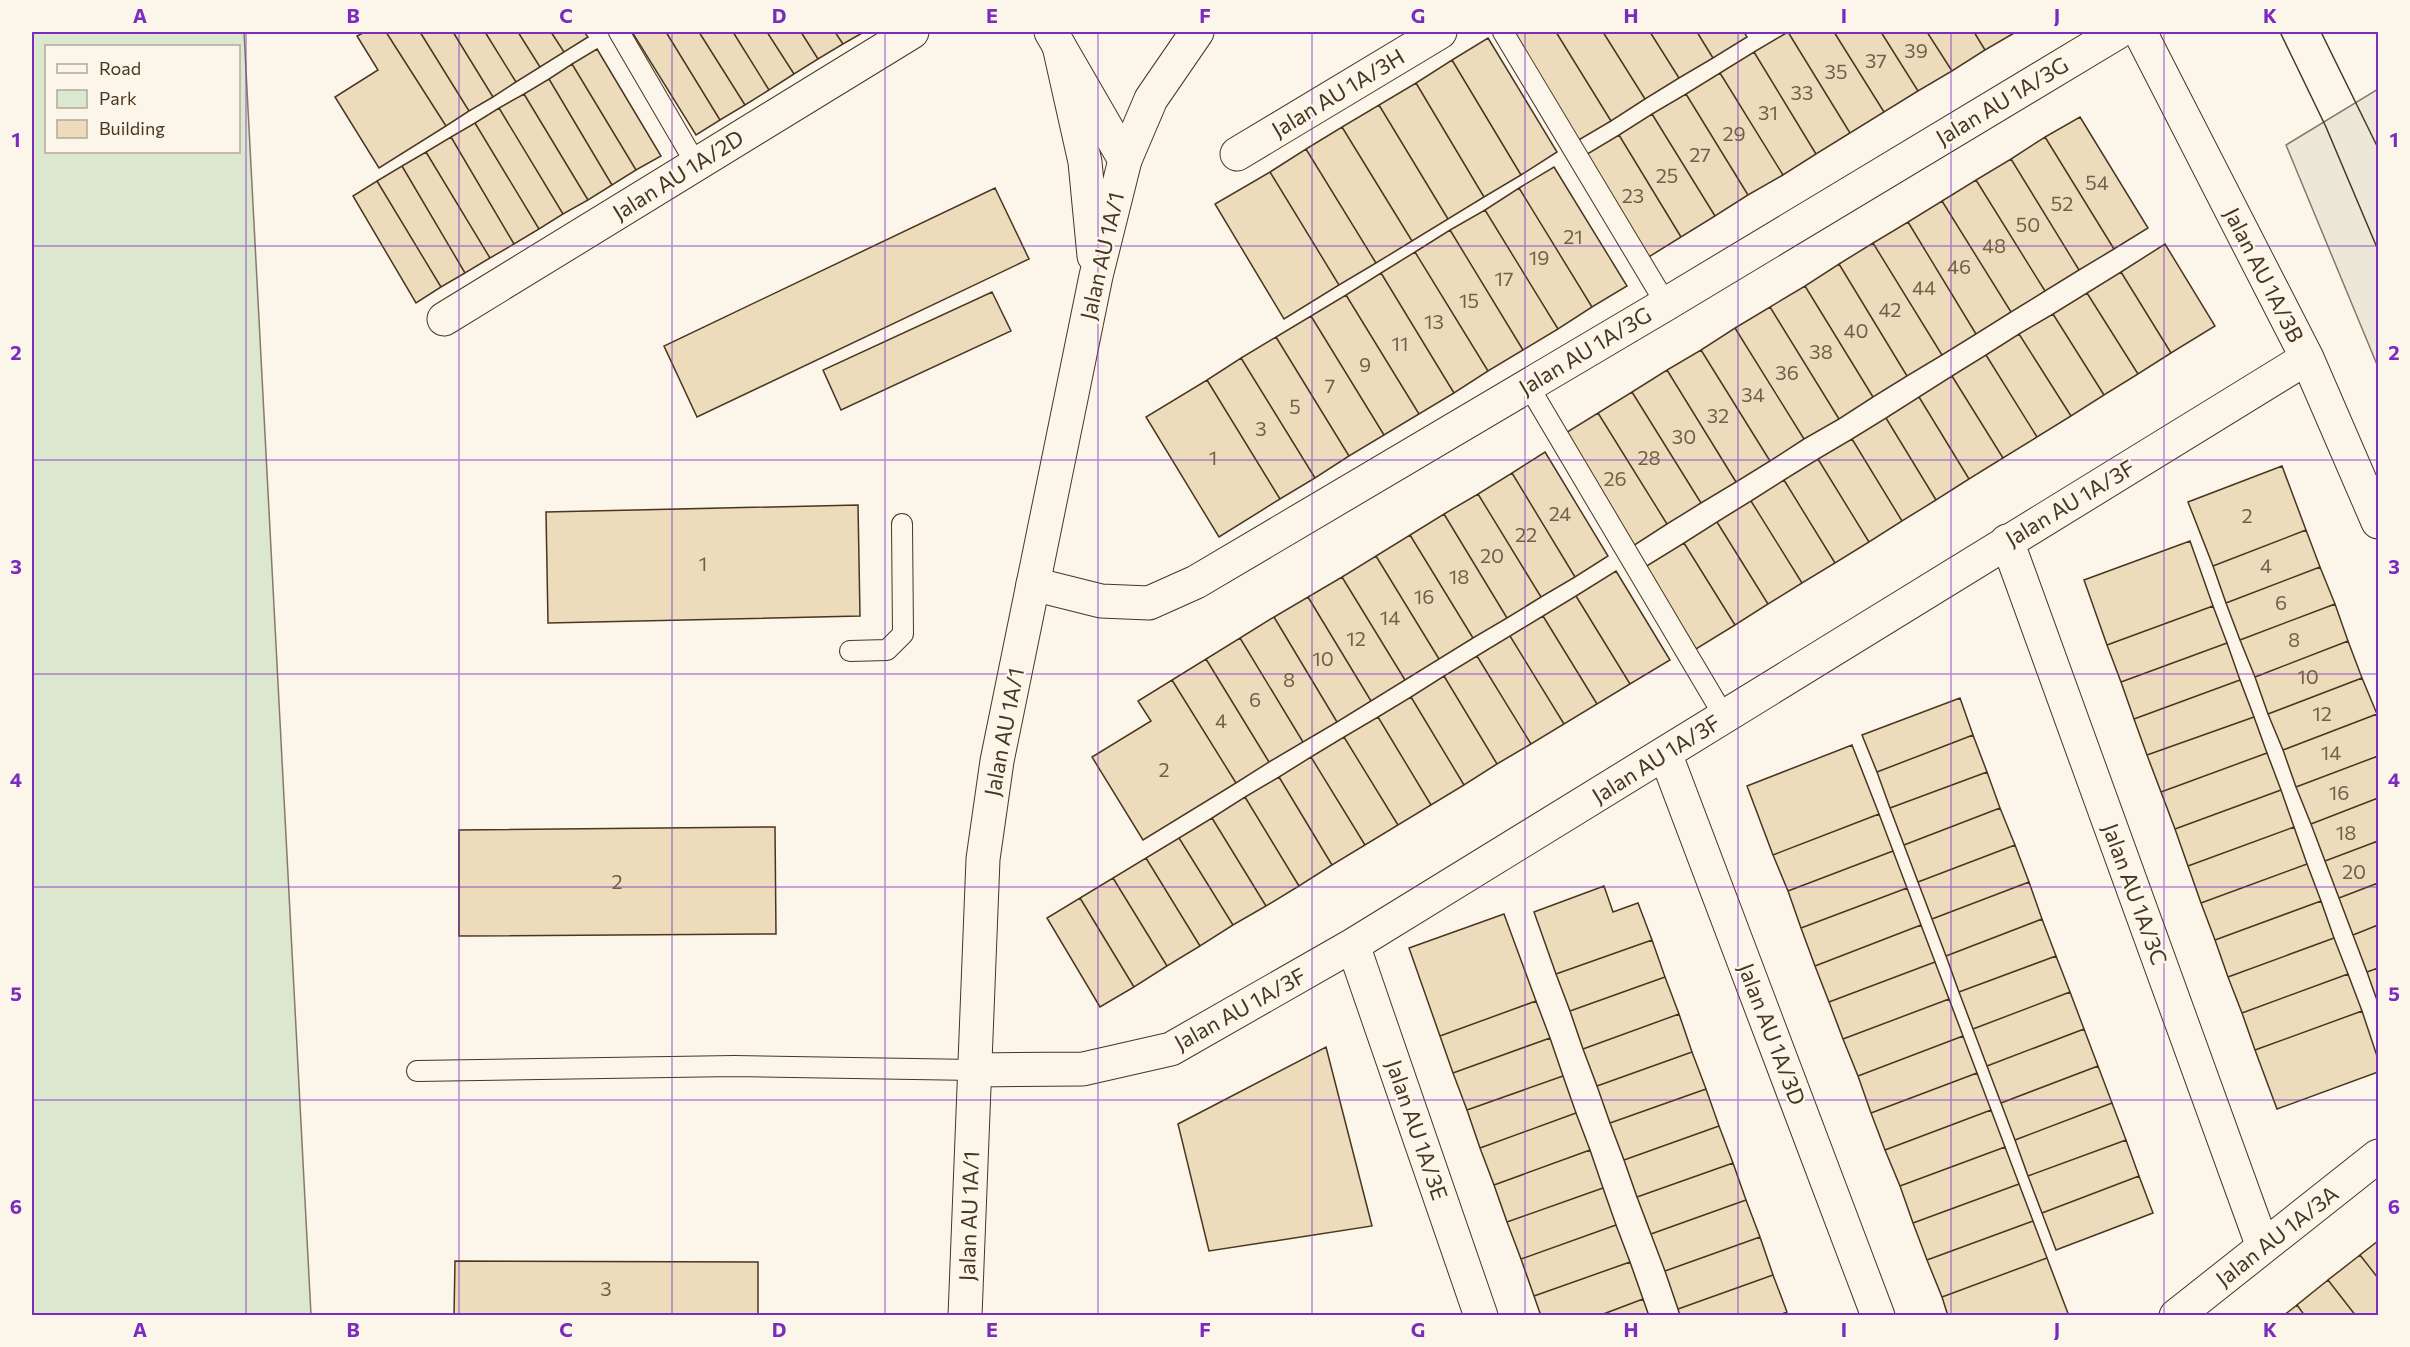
<svg xmlns="http://www.w3.org/2000/svg" width="2410" height="1347" viewBox="0 0 2410 1347" font-family="Commissioner,sans-serif">
<style>
.green{fill:#dce7d0;stroke:#887966;stroke-width:1.5;fill-rule:evenodd}
.parking{fill:#ede7d9;stroke:#887966;stroke-width:1.5}
.building{fill:#ecdcbc;stroke:#4a3520;stroke-width:1.5}
.lines{fill:none;stroke-linecap:round;stroke-linejoin:round}
.lane-casing{stroke:#4a3520;stroke-width:22}
.street-casing{stroke:#4a3520;stroke-width:35}
.secondary-casing{stroke:#4a3520;stroke-width:35}
.lane{stroke:#fbf6e9;stroke-width:20}
.street{stroke:#fbf6e9;stroke-width:33}
.secondary{stroke:#fbf6e9;stroke-width:33}
.tram{stroke:#4a3520;stroke-width:1.5}
.grid{fill:none;stroke:#7b2cbf;stroke-width:1.5;stroke-opacity:0.55}
.labels{text-anchor:middle;stroke-width:4.5;stroke-linejoin:round;paint-order:stroke}
.number-label{font-size:20px;fill:#725f47}
.street-label{font-size:22px;fill:#4a3520;stroke:#fbf6e9}
.neatline{fill:none;stroke:#7b2cbf;stroke-width:2}
.grid-label{font-size:20px;text-anchor:middle;font-weight:bold;fill:#7b2cbf}
</style>
<rect width="100%" height="100%" fill="#fbf6e9"/>
<path class="green" d="M32 32H244L311 1315H32ZM46 46H238V152H46Z"/>
<path class="parking" d="M2378 89V367L2286 145Z"/>
<path class="building" d="M365 32H386L446 126 379 168 335 97 378 70 357 36Z
M386 32H420L469 111 446 126Z
M420 32H453L493 97 469 111Z
M453 32H485L516 82 493 97Z
M485 32H518L540 67 516 82Z
M518 32H551L564 52 540 67Z
M551 32H584L588 37 564 52Z
M632 32H666L720 120 696 135Z
M666 32H699L745 105 720 120Z
M699 32H733L769 90 745 105Z
M733 32H767L794 74 769 90Z
M767 32H801L818 59 794 74Z
M801 32H835L843 44 818 59Z
M835 32H864L843 44Z
M1509 32H1556L1611 121 1577 141Z
M1556 32H1603L1645 99 1611 121Z
M1603 32H1650L1679 78 1645 99Z
M1650 32H1697L1713 58 1679 78Z
M1697 32H1744L1747 37 1713 58Z
M1788 32H1834L1884 112 1850 133Z
M1788 32 1850 133 1816 154 1754 52Z
M1834 32H1881L1918 91 1884 112Z
M1881 32H1927L1952 71 1918 91Z
M1927 32H1974L1985 50 1952 71Z
M1974 32H2016L1985 50Z
M1488 38 1557 152 1521 175 1452 60Z
M597 49 661 156 636 170 572 64Z
M1754 52 1816 154 1783 175 1720 73Z
M1452 60 1521 175 1484 197 1416 83Z
M572 64 636 170 612 185 549 79Z
M1720 73 1783 175 1748 195 1686 94Z
M549 79 612 185 588 200 524 94Z
M1416 83 1484 197 1448 219 1379 105Z
M524 94 588 200 563 214 499 108Z
M1686 94 1748 195 1715 216 1652 114Z
M1379 105 1448 219 1412 241 1342 127Z
M499 108 563 214 539 229 475 123Z
M1652 114 1715 216 1681 237 1619 135Z
M2080 117 2148 228 2114 249 2045 137Z
M475 123 539 229 514 244 451 137Z
M1342 127 1412 241 1376 263 1306 149Z
M1619 135 1681 237 1647 258 1584 156Z
M451 137 514 244 490 258 426 152Z
M2045 137 2114 249 2079 270 2011 159Z
M1306 149 1376 263 1339 285 1270 172Z
M426 152 490 258 465 273 402 166Z
M2011 159 2079 270 2045 291 1976 180Z
M402 166 465 273 441 287 377 181Z
M1554 167 1627 286 1592 307 1519 188Z
M1270 172 1339 285 1284 319 1215 204Z
M1976 180 2045 291 2011 312 1942 201Z
M377 181 441 287 416 303 353 196Z
M995 188 1029 259 697 417 664 346Z
M1519 188 1592 307 1558 329 1485 210Z
M1942 201 2011 312 1976 334 1908 222Z
M1485 210 1558 329 1523 350 1450 230Z
M1908 222 1976 334 1942 355 1873 243Z
M1450 230 1523 350 1488 371 1415 252Z
M1873 243 1942 355 1907 376 1839 264Z
M2165 244 2215 326 2171 353 2121 272Z
M1415 252 1488 371 1454 393 1381 273Z
M1839 264 1907 376 1873 397 1805 286Z
M2121 272 2171 353 2138 374 2087 293Z
M1381 273 1454 393 1419 414 1346 295Z
M1805 286 1873 397 1839 419 1770 307Z
M992 292 1011 331 841 410 823 370Z
M2087 293 2138 374 2104 395 2053 314Z
M1346 295 1419 414 1384 435 1311 316Z
M1770 307 1839 419 1804 439 1735 328Z
M2053 314 2104 395 2071 416 2019 334Z
M1311 316 1384 435 1349 456 1276 337Z
M1735 328 1804 439 1770 461 1701 350Z
M2019 334 2071 416 2037 437 1986 355Z
M1276 337 1349 456 1315 478 1241 358Z
M1701 350 1770 461 1736 482 1667 370Z
M1986 355 2037 437 2003 458 1952 376Z
M1241 358 1315 478 1280 499 1207 380Z
M1667 370 1736 482 1701 503 1632 392Z
M1952 376 2003 458 1969 479 1919 397Z
M1207 380 1280 499 1219 537 1146 417Z
M1632 392 1701 503 1667 524 1598 413Z
M1919 397 1969 479 1936 500 1886 418Z
M1598 413 1667 524 1633 546 1564 434Z
M1886 418 1936 500 1902 521 1852 439Z
M1852 439 1902 521 1869 542 1818 459Z
M1545 452 1608 556 1575 577 1512 473Z
M1818 459 1869 542 1835 563 1784 480Z
M2282 466 2306 530 2213 566 2188 502Z
M1512 473 1575 577 1541 597 1478 494Z
M1784 480 1835 563 1802 583 1751 501Z
M1478 494 1541 597 1507 618 1444 514Z
M1751 501 1802 583 1768 604 1717 522Z
M858 505 860 616 548 623 546 512Z
M1444 514 1507 618 1473 638 1410 535Z
M1717 522 1768 604 1735 625 1684 543Z
M2306 530 2320 567 2226 603 2213 566Z
M1410 535 1473 638 1439 659 1376 556Z
M2190 541 2213 606 2107 645 2084 580Z
M1684 543 1735 625 1696 649 1645 567Z
M1376 556 1439 659 1405 680 1342 577Z
M2320 567 2335 604 2240 640 2226 603Z
M1616 571 1670 660 1630 684 1576 596Z
M1342 577 1405 680 1371 701 1308 597Z
M1576 596 1630 684 1597 704 1543 616Z
M1308 597 1371 701 1337 722 1274 617Z
M2335 604 2348 641 2255 677 2240 640Z
M2213 606 2227 643 2121 682 2107 645Z
M1543 616 1597 704 1564 724 1510 636Z
M1274 617 1337 722 1303 742 1240 638Z
M1510 636 1564 724 1531 744 1477 656Z
M1240 638 1303 742 1269 762 1206 659Z
M2348 641 2362 678 2268 714 2255 677Z
M2227 643 2240 680 2134 719 2121 682Z
M1477 656 1531 744 1497 764 1444 676Z
M1206 659 1269 762 1236 783 1172 680Z
M1444 676 1497 764 1464 785 1411 697Z
M2362 678 2377 714 2283 750 2268 714Z
M1172 680 1236 783 1143 840 1092 757 1151 721 1138 701Z
M2240 680 2254 717 2147 755 2134 719Z
M1411 697 1464 785 1431 805 1378 717Z
M1960 698 1973 735 1877 772 1862 735Z
M2377 714 2378 756 2296 787 2283 750Z
M1378 717 1431 805 1398 825 1344 737Z
M2254 717 2267 753 2161 792 2147 755Z
M1973 735 1987 772 1890 808 1877 772Z
M1344 737 1398 825 1365 845 1311 757Z
M1852 745 1879 814 1773 855 1747 786Z
M2267 753 2281 790 2175 829 2161 792Z
M2378 756V798L2311 824 2296 787Z
M1311 757 1365 845 1332 865 1279 777Z
M1987 772 2000 808 1904 845 1890 808Z
M1279 777 1332 865 1299 886 1245 797Z
M2281 790 2294 827 2188 866 2175 829Z
M1245 797 1299 886 1266 906 1212 818Z
M2378 798V841L2325 861 2311 824Z
M2000 808 2015 845 1918 882 1904 845Z
M1879 814 1893 851 1788 891 1773 855Z
M1212 818 1266 906 1233 925 1179 838Z
M775 827 776 934 459 936V830Z
M2294 827 2307 864 2201 903 2188 866Z
M1179 838 1233 925 1200 946 1146 858Z
M2378 841V883L2339 898 2325 861Z
M2015 845 2029 882 1932 919 1918 882Z
M1893 851 1907 888 1801 928 1788 891Z
M1146 858 1200 946 1167 966 1113 878Z
M2307 864 2321 901 2215 940 2201 903Z
M1113 878 1167 966 1134 987 1080 898Z
M2029 882 2042 919 1946 956 1932 919Z
M2378 883V925L2353 935 2339 898Z
M1604 886 1613 912 1638 903 1652 940 1556 974 1534 912Z
M1907 888 1921 925 1815 966 1801 928Z
M1080 898 1134 987 1100 1007 1047 918Z
M2321 901 2334 938 2228 977 2215 940Z
M1504 914 1536 1001 1440 1036 1409 948Z
M2042 919 2056 956 1959 992 1946 956Z
M1921 925 1935 962 1829 1002 1815 966Z
M2378 925V968L2367 972 2353 935Z
M2334 938 2348 974 2242 1013 2228 977Z
M1652 940 1665 977 1570 1011 1556 974Z
M2056 956 2070 992 1973 1029 1959 992Z
M1935 962 1949 999 1843 1039 1829 1002Z
M2378 968V1003L2367 972Z
M2348 974 2362 1011 2255 1050 2242 1013Z
M1665 977 1679 1014 1583 1049 1570 1011Z
M2070 992 2084 1029 1987 1066 1973 1029Z
M1949 999 1963 1036 1858 1076 1843 1039Z
M1536 1001 1550 1038 1453 1073 1440 1036Z
M2362 1011 2378 1059V1072L2277 1109 2255 1050Z
M1679 1014 1692 1052 1597 1086 1583 1049Z
M2084 1029 2098 1066 2001 1103 1987 1066Z
M1963 1036 1977 1073 1871 1113 1858 1076Z
M1550 1038 1563 1076 1467 1110 1453 1073Z
M1326 1047 1372 1226 1209 1251 1178 1124Z
M1692 1052 1706 1089 1610 1123 1597 1086Z
M2098 1066 2112 1103 2015 1140 2001 1103Z
M1977 1073 1991 1110 1885 1150 1871 1113Z
M1563 1076 1576 1113 1480 1148 1467 1110Z
M1706 1089 1719 1126 1624 1160 1610 1123Z
M2112 1103 2126 1140 2028 1176 2015 1140Z
M1991 1110 2005 1147 1900 1186 1885 1150Z
M1576 1113 1590 1150 1494 1185 1480 1148Z
M1719 1126 1733 1163 1637 1197 1624 1160Z
M2126 1140 2139 1176 2042 1213 2028 1176Z
M2005 1147 2019 1184 1913 1223 1900 1186Z
M1590 1150 1603 1188 1507 1222 1494 1185Z
M1733 1163 1746 1200 1651 1234 1637 1197Z
M2139 1176 2153 1213 2056 1250 2042 1213Z
M2019 1184 2033 1221 1927 1260 1913 1223Z
M1603 1188 1616 1225 1521 1259 1507 1222Z
M1746 1200 1760 1237 1665 1271 1651 1234Z
M2033 1221 2047 1258 1942 1297 1927 1260Z
M1616 1225 1630 1262 1534 1296 1521 1259Z
M1760 1237 1773 1275 1678 1309 1665 1271Z
M2378 1241V1278L2360 1255Z
M2360 1255 2378 1278V1316H2356L2328 1280Z
M2047 1258 2069 1316H1948L1942 1297Z
M455 1261 758 1262V1316H454Z
M1630 1262 1643 1299 1598 1316H1541L1534 1296Z
M1773 1275 1787 1312 1777 1316H1680L1678 1309Z
M2328 1280 2356 1316H2305L2297 1305Z
M1643 1299 1649 1316H1598Z
M2297 1305 2305 1316H2283Z"/>
<g class="lines">
<g class="lane-casing">
<path id="lane" d="M619 32 696 164
M1503 32 1666 304
M1528 385 1724 716
M850 651 887 650 903 634 902 524
M417 1071 734 1066 974 1070"/>
</g>
<g class="street-casing">
<path id="street" d="M1051 32 1125 160
M2140 32 2307 358 2378 522
M1237 154 1440 32
M444 319 912 32
M2007 541 2263 1247
M1033 584 1101 601 1149 603 1196 582 1666 304 2118 32
M1665 753 1878 1316
M1353 945 1481 1316
M974 1070 1083 1069 1171 1049 1353 945 2307 358
M2176 1316 2378 1156"/>
</g>
<g class="secondary-casing">
<path id="secondary" d="M1059 46 1085 162 1094 256
M965 1316 983 859 997 761 1096 276 1125 160 1151 99 1197 32"/>
</g>
<use href="#lane" class="lane"/>
<use href="#street" class="street"/>
<use href="#secondary" class="secondary"/>
<path class="tram" d="M2280 32 2326 127 2378 250
M2321 32 2378 148"/>
</g>
<path class="grid" d="M246 32V1316M459 32V1316M672 32V1316M885 32V1316M1098 32V1316M1312 32V1316M1525 32V1316M1738 32V1316M1951 32V1316M2164 32V1316M32 246H2378M32 460H2378M32 674H2378M32 887H2378M32 1100H2378"/>
<g class="labels">
<g class="number-label">
<text x="1916" y="58">39</text>
<text x="1876" y="68">37</text>
<text x="1836" y="79">35</text>
<text x="1802" y="100">33</text>
<text x="1768" y="120">31</text>
<text x="1734" y="141">29</text>
<text x="1700" y="162">27</text>
<text x="1667" y="183">25</text>
<text x="2097" y="190">54</text>
<text x="1633" y="203">23</text>
<text x="2062" y="211">52</text>
<text x="2028" y="232">50</text>
<text x="1573" y="244">21</text>
<text x="1994" y="253">48</text>
<text x="1539" y="265">19</text>
<text x="1959" y="274">46</text>
<text x="1504" y="286">17</text>
<text x="1924" y="295">44</text>
<text x="1469" y="308">15</text>
<text x="1890" y="317">42</text>
<text x="1434" y="329">13</text>
<text x="1856" y="338">40</text>
<text x="1400" y="351">11</text>
<text x="1821" y="359">38</text>
<text x="1365" y="372">9</text>
<text x="1787" y="380">36</text>
<text x="1330" y="393">7</text>
<text x="1753" y="402">34</text>
<text x="1295" y="414">5</text>
<text x="1718" y="423">32</text>
<text x="1261" y="436">3</text>
<text x="1684" y="444">30</text>
<text x="1213" y="465">1</text>
<text x="1649" y="465">28</text>
<text x="1615" y="486">26</text>
<text x="1560" y="521">24</text>
<text x="2247" y="523">2</text>
<text x="1526" y="542">22</text>
<text x="1492" y="563">20</text>
<text x="703" y="571">1</text>
<text x="2266" y="573">4</text>
<text x="1459" y="584">18</text>
<text x="1424" y="604">16</text>
<text x="2281" y="610">6</text>
<text x="1390" y="625">14</text>
<text x="1356" y="646">12</text>
<text x="2294" y="647">8</text>
<text x="1323" y="666">10</text>
<text x="2308" y="684">10</text>
<text x="1289" y="687">8</text>
<text x="1255" y="707">6</text>
<text x="2322" y="721">12</text>
<text x="1221" y="728">4</text>
<text x="2331" y="760">14</text>
<text x="1164" y="777">2</text>
<text x="2339" y="800">16</text>
<text x="2346" y="840">18</text>
<text x="2354" y="879">20</text>
<text x="617" y="889">2</text>
<text x="606" y="1296">3</text>
</g>
<g class="street-label">
<text transform="translate(1338 93) rotate(-31)" y="8">Jalan AU 1A/3H</text>
<text transform="translate(2002 101) rotate(-31)" y="8">Jalan AU 1A/3G</text>
<text transform="translate(678 175) rotate(-32)" y="8">Jalan AU 1A/2D</text>
<text transform="translate(1102 256) rotate(-77)" y="8">Jalan AU 1A/1</text>
<text transform="translate(2264 275) rotate(63)" y="8">Jalan AU 1A/3B</text>
<text transform="translate(1585 351) rotate(-31)" y="8">Jalan AU 1A/3G</text>
<text transform="translate(2070 503) rotate(-31)" y="8">Jalan AU 1A/3F</text>
<text transform="translate(1004 732) rotate(-79)" y="8">Jalan AU 1A/1</text>
<text transform="translate(1656 759) rotate(-32)" y="8">Jalan AU 1A/3F</text>
<text transform="translate(2135 894) rotate(70)" y="8">Jalan AU 1A/3C</text>
<text transform="translate(1240 1009) rotate(-29)" y="8">Jalan AU 1A/3F</text>
<text transform="translate(1772 1034) rotate(69)" y="8">Jalan AU 1A/3D</text>
<text transform="translate(1417 1130) rotate(71)" y="8">Jalan AU 1A/3E</text>
<text transform="translate(969 1216) rotate(-88)" y="8">Jalan AU 1A/1</text>
<text transform="translate(2277 1236) rotate(-38)" y="8">Jalan AU 1A/3A</text>
</g>
</g>
<rect width="2410" height="1347" fill="none" stroke="#fbf6e9" stroke-width="66"/>
<rect x="45" y="45" width="195" height="108" fill="#fbf6e9" stroke="#b4a999" stroke-width="1.5"/>
<rect x="57" y="64" width="30" height="9" fill="#fbf6e9" stroke="#b4a999" stroke-width="1.5"/>
<text x="99" y="75" font-size="18" fill="#4a3520">Road</text>
<rect x="57" y="90" width="30" height="18" fill="#dce7d0" stroke="#b4a999" stroke-width="1.5"/>
<text x="99" y="105" font-size="18" fill="#4a3520">Park</text>
<rect x="57" y="120" width="30" height="18" fill="#ecdcbc" stroke="#b4a999" stroke-width="1.5"/>
<text x="99" y="135" font-size="18" fill="#4a3520">Building</text>
<rect x="33" y="33" width="2344" height="1281" class="neatline"/>
<g class="grid-label">
<text x="140" y="23">A</text>
<text x="353" y="23">B</text>
<text x="566" y="23">C</text>
<text x="779" y="23">D</text>
<text x="992" y="23">E</text>
<text x="1205" y="23">F</text>
<text x="1418" y="23">G</text>
<text x="1631" y="23">H</text>
<text x="1844" y="23">I</text>
<text x="2057" y="23">J</text>
<text x="2270" y="23">K</text>
<text x="16" y="147">1</text>
<text x="2394" y="147">1</text>
<text x="16" y="360">2</text>
<text x="2394" y="360">2</text>
<text x="16" y="574">3</text>
<text x="2394" y="574">3</text>
<text x="16" y="787">4</text>
<text x="2394" y="787">4</text>
<text x="16" y="1001">5</text>
<text x="2394" y="1001">5</text>
<text x="16" y="1214">6</text>
<text x="2394" y="1214">6</text>
<text x="140" y="1337">A</text>
<text x="353" y="1337">B</text>
<text x="566" y="1337">C</text>
<text x="779" y="1337">D</text>
<text x="992" y="1337">E</text>
<text x="1205" y="1337">F</text>
<text x="1418" y="1337">G</text>
<text x="1631" y="1337">H</text>
<text x="1844" y="1337">I</text>
<text x="2057" y="1337">J</text>
<text x="2270" y="1337">K</text>
</g>
</svg>
